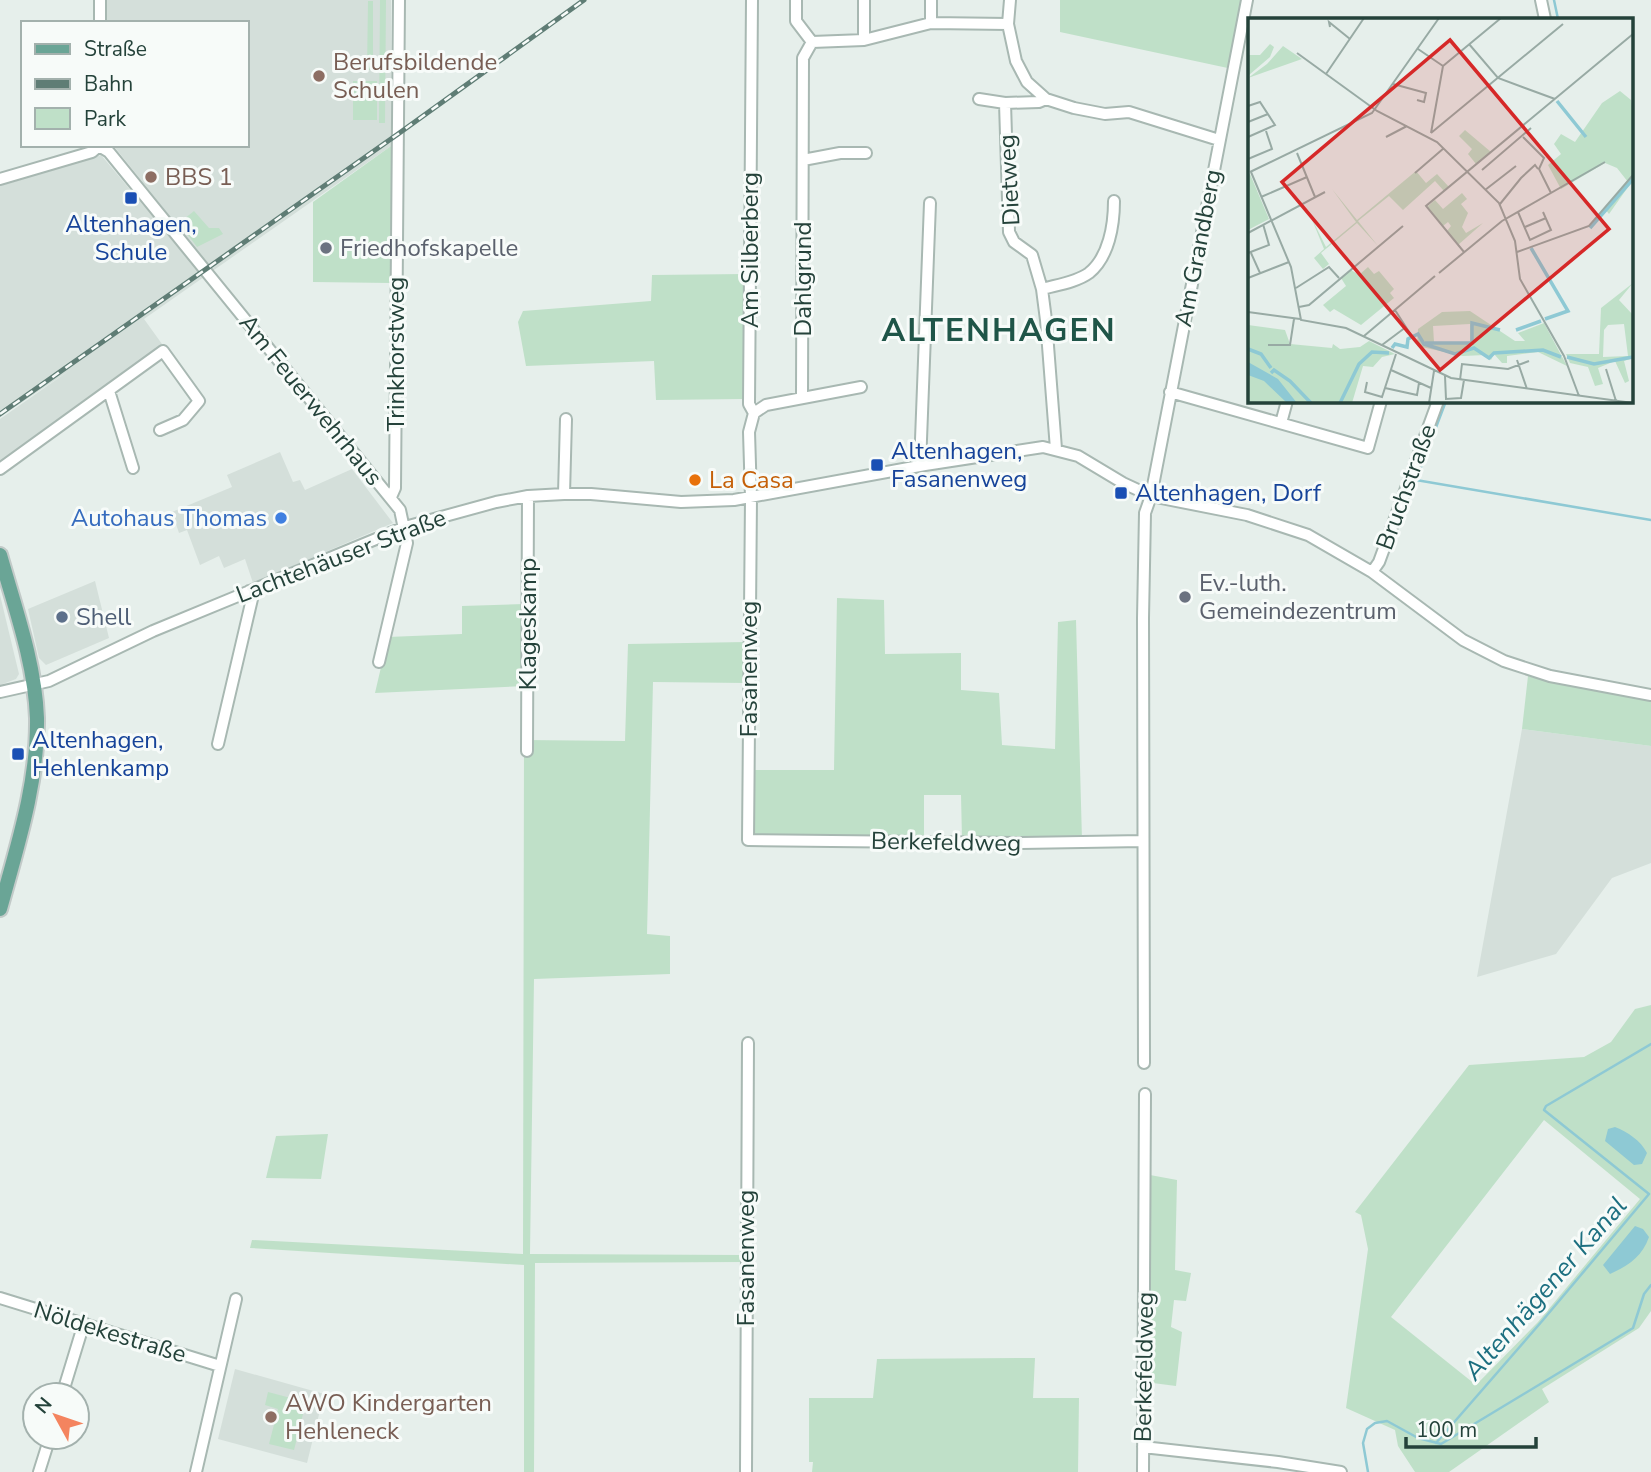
<svg xmlns="http://www.w3.org/2000/svg" width="1651" height="1472" viewBox="0 0 1651 1472" font-family="'Nunito Sans',sans-serif">
<style>
.built{fill:#d4dfda}
.green{fill:#bfe0c8;fill-rule:evenodd}
.water{fill:#8ec9d4}
.lines{fill:none;stroke-linecap:round;stroke-linejoin:round}
.stream{stroke:#8ec9d4;stroke-width:2.5}
.minor-casing{stroke:#a8b8b2;stroke-width:14}
.major-casing{stroke:#c2cac8;stroke-width:18}
.minor{stroke:#fff;stroke-width:10}
.major{stroke:#6aa596;stroke-width:14}
.rail-casing{stroke:#5f7d75;stroke-width:5}
.rail{stroke:#f7fbf9;stroke-width:2.5;stroke-dasharray:8;stroke-linecap:butt}
.education-dot{fill:#8d6e63;stroke:#f7fbf9;stroke-width:2.5}
.transit-dot{fill:#1a4fb4;stroke:#f7fbf9;stroke-width:2.5}
.worship-dot{fill:#6b7280;stroke:#f7fbf9;stroke-width:2.5}
.food-dot{fill:#e8710a;stroke:#f7fbf9;stroke-width:2.5}
.shop-dot{fill:#3f7fe0;stroke:#f7fbf9;stroke-width:2.5}
.service-dot{fill:#5c6f8a;stroke:#f7fbf9;stroke-width:2.5}
.labels{text-anchor:middle;stroke-width:6;stroke-linejoin:round;paint-order:stroke}
.education-label{font-size:24px;fill:#785e54;stroke:#f7fbf9;text-anchor:start}
.street-label{font-size:24px;fill:#24423a;stroke:#f7fbf9}
.transit-label{font-size:24px;fill:#164399;stroke:#f7fbf9;text-anchor:start}
.worship-label{font-size:24px;fill:#5b616d;stroke:#f7fbf9;text-anchor:start}
.food-label{font-size:24px;fill:#c56008;stroke:#f7fbf9;text-anchor:start}
.shop-label{font-size:24px;fill:#366cbe;stroke:#f7fbf9;text-anchor:end}
.service-label{font-size:24px;fill:#4e5e75;stroke:#f7fbf9;text-anchor:start}
.water-label{font-size:26px;font-style:italic;fill:#1c6f80;stroke:#f7fbf9}
.district-label{font-size:32px;font-weight:bold;letter-spacing:2px;fill:#1f5548;stroke:#f7fbf9}
.inset-river{fill:none;stroke:#8ec9d4;stroke-width:3.5}
.inset-road{fill:none;stroke:#98aaa4;stroke-width:2}
.view{fill:#d62828;fill-opacity:0.15;stroke:#d62828;stroke-width:3.5}
.inset-edge{fill:none;stroke:#24423a;stroke-width:3.5}
</style>
<rect width="100%" height="100%" fill="#e6efeb"/>
<path class="built" d="M107 0H391V146L144 319 162 344 0 463V419L73 368 0 417V186L101 155 186 256 196 249 113 145H247V23H107Z
M280 452 293 482 300 480 305 490 352 469 393 523 253 583 245 559 224 568 219 556 200 565 187 530 179 533 172 512 232 487 227 475Z
M95 581 109 638 46 665 39 658 28 609Z
M0 595 19 674 16 679 0 685Z
M1522 729 1651 746V863L1612 878 1556 954 1477 977Z
M235 1369 324 1394 307 1463 218 1439Z"/>
<path class="green" d="M380 0H386L385 123H379Z
M1060 0H1248L1237 70 1060 32Z
M368 1H373V70H367Z
M353 81H377V120H353Z
M391 146V283L313 282V202Z
M194 211 209 228H219L223 234 197 247 179 223Z
M745 274 743 399 656 400 654 361 526 366 518 322 523 311 651 301 652 275Z
M837 598 884 600 885 654 961 653V690L999 693 1002 745 1055 749 1058 622 1076 620 1082 840 962 839 961 795H924V839L752 836 753 770H834Z
M525 604V686L375 693 388 637 462 634V606Z
M746 642V683L653 682 647 934 670 936V974L534 979 530 1254 742 1255 743 1262 535 1263 534 1472H524V1265L250 1248 252 1240 523 1254 524 740 625 741 628 644Z
M1528 676 1550 682 1651 700V746L1522 729Z
M1651 1005V1311L1639 1328 1542 1389 1549 1402 1449 1472H1415L1398 1446 1395 1430 1346 1408 1368 1249 1361 1215 1355 1212 1469 1065 1584 1057 1611 1042 1635 1009ZM1544 1120 1640 1199 1538 1322 1476 1385 1391 1317Z
M328 1134 321 1179 266 1178 276 1136Z
M1150 1175 1177 1180 1175 1270 1191 1273 1186 1301 1174 1300 1171 1327 1182 1332 1176 1386 1145 1382Z
M1035 1358 1033 1398H1079L1078 1472H812L813 1462H809V1398H873L877 1359Z
M268 1392 306 1402 294 1450 269 1444 278 1409 265 1405Z"/>
<path class="water" d="M1615 1127C1628 1132 1641 1141 1647 1153L1642 1164 1634 1165 1605 1141 1608 1129Z
M1635 1226 1643 1229 1649 1237C1642 1257 1629 1265 1610 1274L1603 1265Z"/>
<g class="lines">
<path class="stream" d="M1554 0 1558 19
M1446 401 1416 480 1651 520
M1436 1443 1543 1320 1649 1194 1544 1110 1546 1106 1651 1044
M1368 1472 1363 1443 1367 1429 1375 1423 1387 1421 1418 1438 1441 1444 1633 1328 1644 1294 1651 1285"/>
<g class="minor-casing">
<path id="minor" d="M100 0V23
M752 0 749 404 754 413 749 432 751 498 748 840 1021 843 1143 841
M796 0V21L812 42
M931 0V23
M1541 0 1545 19
M1008 24 1010 0
M864 40V0
M812 42 864 40 931 23 1008 24 1016 61 1027 82 1046 99 1074 108 1105 114 1129 112 1219 140
M979 99 1005 103
M1046 99 1039 102 1005 103 1009 232 1014 242 1032 255 1042 289 1046 320 1056 449
M99 146 109 152 400 510 407 543 379 662
M803 160 840 153H866
M0 179 92 152 100 145
M1042 289C1056 285 1077 282 1089 273 1109 257 1114 225 1114 201
M109 391 133 468
M1170 392 1368 448 1381 401
M802 397 803 58 812 42
M754 413 766 405 861 387
M1281 423 1287 401
M920 466 930 203
M0 469 163 351 199 401 183 420 160 430
M564 494 566 419
M391 497 395 488 399 0
M1372 572 1379 562 1438 401
M0 692 49 681 153 631 405 527 496 502 528 496 564 494H591L681 502 734 500 925 465 1043 447 1078 456 1123 483 1151 496 1247 515 1308 535 1372 572 1463 640 1504 661 1550 676 1651 695
M218 744 252 599 249 591
M527 751 528 496
M1144 1063 1143 618 1145 513 1151 496 1247 0
M0 1298 220 1366
M62 1395 84 1323
M1143 1447 1278 1462 1341 1472
M39 1472 50 1437
M196 1472 236 1299
M746 1472 748 1043
M1143 1472 1145 1094"/>
</g>
<g class="major-casing">
<path id="major" d="M0 555C15 608 35 663 37 718 38 783 17 847 0 909"/>
</g>
<use href="#minor" class="minor"/>
<use href="#major" class="major"/>
<g class="rail-casing">
<path id="rail" d="M0 414 398 134 584 0"/>
</g>
<use href="#rail" class="rail"/>
</g>
<g class="education-dot">
<circle cx="319" cy="76" r="7"/>
<circle cx="151" cy="177" r="7"/>
<circle cx="271" cy="1417" r="7"/>
</g>
<g class="transit-dot">
<rect x="124" y="191" width="14" height="14" rx="3.5"/>
<rect x="870" y="458" width="14" height="14" rx="3.5"/>
<rect x="1114" y="486" width="14" height="14" rx="3.5"/>
<rect x="11" y="747" width="14" height="14" rx="3.5"/>
</g>
<g class="worship-dot">
<circle cx="326" cy="248" r="7"/>
<circle cx="1185" cy="597" r="7"/>
</g>
<circle class="food-dot" cx="695" cy="480" r="7"/>
<circle class="shop-dot" cx="281" cy="518" r="7"/>
<circle class="service-dot" cx="62" cy="617" r="7"/>
<g class="labels">
<g class="education-label">
<text x="333" y="70">Berufsbildende<tspan x="333" dy="28">Schulen</tspan></text>
<text x="165" y="185">BBS 1</text>
<text x="285" y="1411">AWO Kindergarten<tspan x="285" dy="28">Hehleneck</tspan></text>
</g>
<g class="street-label">
<text transform="translate(1009 180) rotate(-93)" y="8">Dietweg</text>
<text transform="translate(1198 248) rotate(-79)" y="8">Am Grandberg</text>
<text transform="translate(750 250) rotate(-90)" y="8">Am Silberberg</text>
<text transform="translate(803 279) rotate(-90)" y="8">Dahlgrund</text>
<text transform="translate(396 354) rotate(-90)" y="8">Trinkhorstweg</text>
<text transform="translate(311 400) rotate(51)" y="8">Am Feuerwehrhaus</text>
<text transform="translate(1406 487) rotate(-70)" y="8">Bruchstraße</text>
<text transform="translate(341 556) rotate(-21)" y="8">Lachtehäuser Straße</text>
<text transform="translate(528 624) rotate(-90)" y="8">Klageskamp</text>
<text transform="translate(749 669) rotate(-90)" y="8">Fasanenweg</text>
<text transform="translate(946 842) rotate(1)" y="8">Berkefeldweg</text>
<text transform="translate(746 1258) rotate(-90)" y="8">Fasanenweg</text>
<text transform="translate(110 1332) rotate(17)" y="8">Nöldekestraße</text>
<text transform="translate(1144 1367) rotate(-89)" y="8">Berkefeldweg</text>
</g>
<g class="transit-label">
<text x="131" y="232" text-anchor="middle">Altenhagen,<tspan x="131" dy="28">Schule</tspan></text>
<text x="891" y="459">Altenhagen,<tspan x="891" dy="28">Fasanenweg</tspan></text>
<text x="1135" y="501">Altenhagen, Dorf</text>
<text x="32" y="748">Altenhagen,<tspan x="32" dy="28">Hehlenkamp</tspan></text>
</g>
<g class="worship-label">
<text x="340" y="256">Friedhofskapelle</text>
<text x="1199" y="591">Ev.-luth.<tspan x="1199" dy="28">Gemeindezentrum</tspan></text>
</g>
<g class="food-label">
<text x="709" y="488">La Casa</text>
</g>
<g class="shop-label">
<text x="267" y="526">Autohaus Thomas</text>
</g>
<g class="service-label">
<text x="76" y="625">Shell</text>
</g>
<g class="water-label">
<text transform="translate(1545 1288) rotate(-49)" y="9">Altenhägener Kanal</text>
</g>
<g class="district-label">
<text x="999" y="341">ALTENHAGEN</text>
</g>
</g>
<g transform="translate(1248 18)">
<rect width="385" height="385" fill="#e6efeb"/>
<path d="M22 26 26 29 22 39 1 57 0 37H12ZM35 28 54 41 0 60 19 46ZM372 73 383 82 385 95V162L361 196 357 191 380 164 369 150 357 145 313 171 300 147 313 136 306 126 313 116 327 124 354 85ZM217 112 243 134 228 146 220 136 224 131 211 118ZM168 153 178 165 189 156 201 169 196 173 187 163 155 192 141 178 110 203 130 228 109 205 73 235 81 246 75 251 66 240 76 231 63 199 78 229 108 204 84 171 109 202ZM2 156 21 201 0 212V157ZM214 175 219 181 213 186 220 195 214 209 218 215 235 205 210 227 199 213 203 208 200 204 195 208 179 189 187 182 195 191ZM120 249 126 256 131 253 146 271 142 275 146 280 113 307 86 291 82 294 75 287 98 268 93 260 103 252 111 257ZM385 265 371 282 385 297V340L376 343 381 363 377 365 367 343 350 350 355 366 347 368 340 349 322 345 318 336H351L353 290ZM376 306 380 338 355 339 356 312 360 307ZM222 293 267 323H277L270 315 296 305 319 348 290 334 259 338V345H254L246 336 243 342 237 337 215 338 169 328 170 311 194 294ZM222 306V325L186 324 185 308ZM0 307 37 312 42 326 84 330 85 326 92 331 112 329 121 323 147 336 134 339 125 349 115 348 104 385H0Z" fill="#bfe0c8" fill-rule="evenodd"/>
<path d="M0 344 30 361 49 385H39L16 363 0 357Z" fill="#8ec9d4"/>
<path class="inset-river" d="M309 83 338 119M342 210 385 161M283 230 320 293 297 301M268 312 293 303M177 325H224V305L252 312M144 330 147 326 159 329 160 321 170 316 176 326 207 336 226 330 241 340 246 335 295 332 313 339M0 331 13 336 23 350M319 339 346 346 385 339M23 355 26 352 42 363 63 385M92 385 111 346 124 334 141 335"/>
<path class="inset-road" d="M82 9 81 4 102 21M221 26 250 60 307 81M170 31 195 48M49 35 129 93 189 124 251 185 267 223 272 261 316 338 331 378M195 48 253 0M78 56 116 0M145 66 178 75 176 84 169 82M0 88 12 84 27 107 0 119M0 104 20 96M183 115 315 6M183 115 195 48M138 119 159 108M275 119 296 140 291 151 303 175M49 135 67 179M0 141 24 131 18 113M234 152 283 110M2 154 124 95 191 0M3 154 43 249 53 302 98 310 203 360 385 385M167 155 196 130M237 172 268 148M13 179 59 159M252 186 273 160 287 147 290 151M270 194 282 222 303 212 295 194M277 209 298 200M0 215 77 174M216 234 178 188 385 16M269 234 341 208 385 157M0 235 21 227 15 206M3 235 12 255M191 255 254 203 357 144M0 260 41 244M48 270 81 249 91 260M51 289 61 287 155 208M147 292 163 317M0 294 52 301M116 318 187 258M20 327H42L46 301M134 327 158 309M269 342 279 371M358 351 368 383M143 352 183 370M197 358 198 381 213 380 216 362M212 362 214 346 260 351 281 343M119 364 117 374 134 379 148 336M137 370 169 377 171 365M181 385 186 353"/>
<path class="view" d="M202 22 361 211 192 352 34 164Z"/>
<rect width="385" height="385" class="inset-edge"/>
</g>
<rect x="21" y="21" width="228" height="126" fill="#f7fbf9" stroke="#a3b1ad" stroke-width="2"/>
<rect x="35" y="44" width="35" height="10" fill="#6aa596" stroke="#a3b1ad" stroke-width="2"/>
<text x="84" y="56" font-size="21" fill="#24423a">Straße</text>
<rect x="35" y="79" width="35" height="10" fill="#5f7d75" stroke="#a3b1ad" stroke-width="2"/>
<text x="84" y="91" font-size="21" fill="#24423a">Bahn</text>
<rect x="35" y="108" width="35" height="21" fill="#bfe0c8" stroke="#a3b1ad" stroke-width="2"/>
<text x="84" y="126" font-size="21" fill="#24423a">Park</text>
<g transform="translate(56 1416) rotate(310)"><circle r="33" fill="#f7fbf9" stroke="#a3b1ad" stroke-width="2"/>
<path d="M0-5L12 26L0 18L-12 26Z" fill="#f4845f"/>
<text y="-10" font-size="19" font-weight="bold" text-anchor="middle" fill="#24423a">N</text>
</g>
<path d="M1406 1437v10h130v-10" fill="none" stroke="#24423a" stroke-width="3.5"/>
<text x="1416" y="1437" font-size="21" fill="#24423a" stroke="#f7fbf9" stroke-width="5" paint-order="stroke">100 m</text>
</svg>
